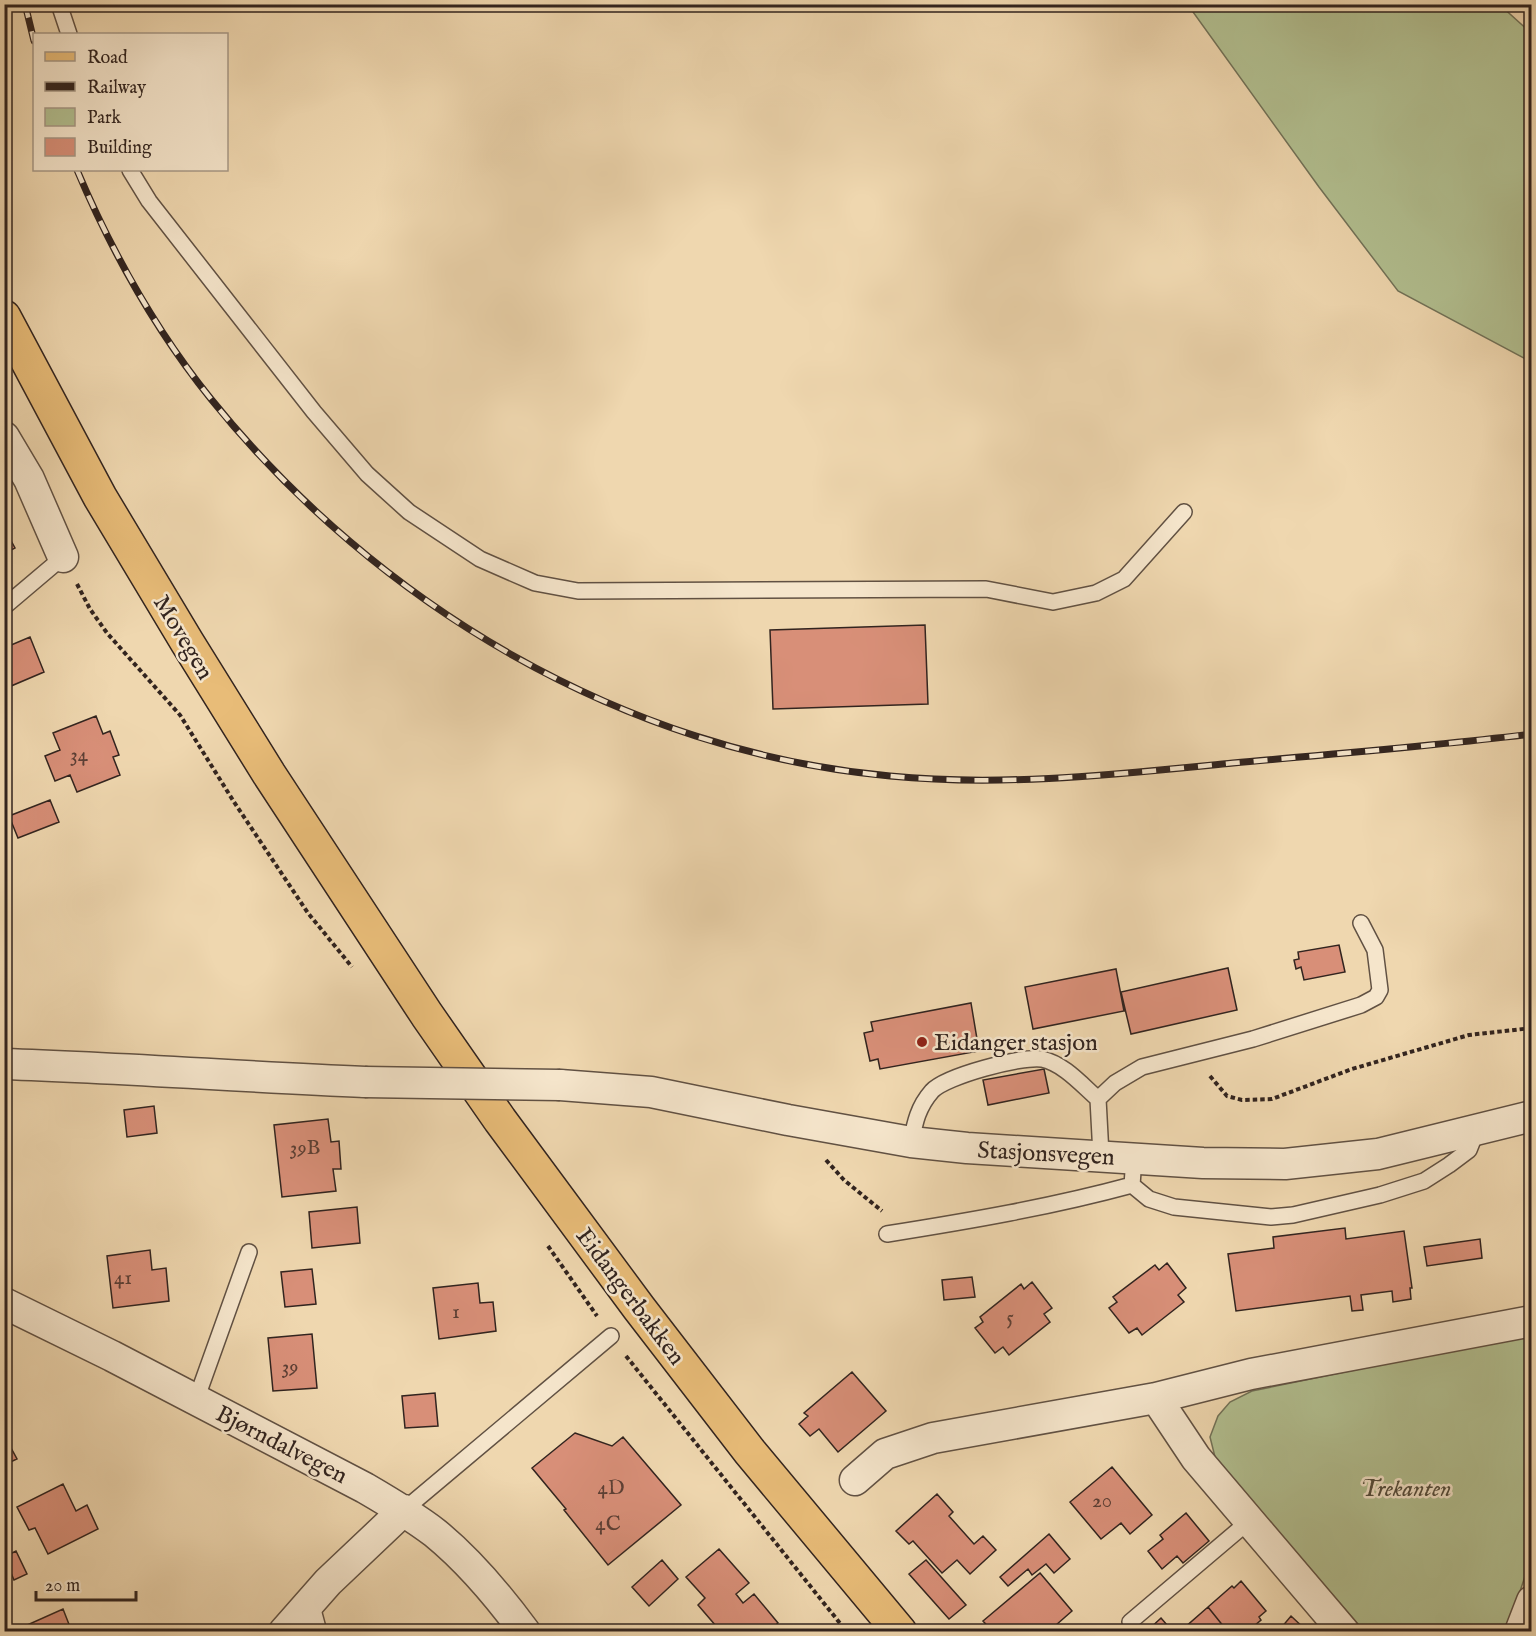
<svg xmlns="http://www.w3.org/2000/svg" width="1536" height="1636" viewBox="0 0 1536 1636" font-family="'IM FELL English',serif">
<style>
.green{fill:#b2bf90;stroke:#727258;stroke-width:1.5}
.building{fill:#d88f78;stroke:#32241f;stroke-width:1.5}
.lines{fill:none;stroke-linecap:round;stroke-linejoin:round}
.lane-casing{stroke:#615143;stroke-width:18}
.street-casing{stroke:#615143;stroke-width:33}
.primary-casing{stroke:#32241f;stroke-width:36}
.path{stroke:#32241f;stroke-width:4;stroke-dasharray:4.5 3;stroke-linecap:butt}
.lane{stroke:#f5e5cb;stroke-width:15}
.street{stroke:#f5e5cb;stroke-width:30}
.primary{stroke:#e8bc78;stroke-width:33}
.rail-casing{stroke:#32241f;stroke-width:7}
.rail{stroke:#f5e5cb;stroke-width:4.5;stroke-dasharray:14;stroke-linecap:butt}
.street-bridge-casing{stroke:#615143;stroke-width:33;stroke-linecap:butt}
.street-bridge{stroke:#f5e5cb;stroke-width:30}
.poi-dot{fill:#8f2418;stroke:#f5e5cb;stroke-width:2}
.labels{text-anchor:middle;stroke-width:5;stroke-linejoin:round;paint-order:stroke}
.number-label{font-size:21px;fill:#5c3f35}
.street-label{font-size:24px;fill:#32241f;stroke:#f5e5cb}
.poi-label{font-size:24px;fill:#32241f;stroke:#f5e5cb;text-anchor:start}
.park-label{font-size:24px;font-style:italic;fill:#524b3b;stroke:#f5e5cb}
</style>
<rect width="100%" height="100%" fill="#efd7af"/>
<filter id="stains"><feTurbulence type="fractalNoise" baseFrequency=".00333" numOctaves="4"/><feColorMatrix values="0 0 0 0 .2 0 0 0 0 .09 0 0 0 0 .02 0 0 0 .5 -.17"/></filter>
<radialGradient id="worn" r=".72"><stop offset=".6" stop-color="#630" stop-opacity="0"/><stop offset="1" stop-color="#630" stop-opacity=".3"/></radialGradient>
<path class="green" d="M1188 5H1500L1531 33V364L1524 358 1398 291 1319 187Z
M1531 1334V1558L1507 1631H1364L1216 1461 1210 1437 1218 1416 1230 1402 1252 1391Z"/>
<path class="building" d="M4 528 15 548 4 554Z
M925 625 928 704 773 709 770 630Z
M30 637 44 672 4 689V648Z
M96 716 103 734 110 731 119 755 113 757 120 775 77 792 70 775 55 781 45 756 60 750 53 733Z
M50 800 59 822 18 838 9 816Z
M1339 945 1345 972 1304 980 1301 967 1296 969 1294 960 1299 959 1298 952Z
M1228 968 1237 1010 1131 1034 1121 992Z
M1116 969 1124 1011 1033 1029 1025 987Z
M971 1003 979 1051 880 1069 878 1059 870 1061 864 1033 873 1031 871 1022Z
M1044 1069 1049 1093 988 1105 983 1080Z
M154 1106 157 1133 127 1137 124 1110Z
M328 1119 331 1142 339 1141 341 1169H333L336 1191 282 1197 274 1125Z
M357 1207 360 1243 312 1248 309 1212Z
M1345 1228 1346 1239 1404 1231 1412 1288H1410L1411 1299 1393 1302 1392 1291 1361 1295 1363 1310 1352 1311 1350 1296 1236 1311 1228 1254 1274 1248 1273 1237Z
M1480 1239 1482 1258 1427 1266 1424 1247Z
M150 1250 152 1270 166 1268 169 1301 113 1308 107 1256Z
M1167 1263 1186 1288 1178 1295 1184 1302 1142 1335 1137 1328 1129 1333 1109 1308 1117 1302 1113 1297 1155 1265 1159 1270Z
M312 1269 316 1304 285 1307 281 1272Z
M972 1277 975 1297 944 1300 942 1280Z
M1032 1282 1052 1308 1044 1314 1050 1322 1009 1355 1003 1347 995 1353 975 1328 983 1322 980 1317 1021 1284 1024 1289Z
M478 1283 480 1303 493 1302 496 1331 439 1339 433 1288Z
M312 1334 317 1388 273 1391 268 1338Z
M852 1372 886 1411 838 1452 819 1429 810 1436 799 1424 808 1416 804 1413Z
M435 1393 438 1426 405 1428 402 1396Z
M575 1433 612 1446 623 1437 681 1505 608 1565 564 1510 566 1509 532 1468Z
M4 1435 17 1459 4 1465Z
M1112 1467 1152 1515 1130 1534 1121 1523 1101 1539 1070 1502Z
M63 1484 76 1511 87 1505 98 1529 48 1554 35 1528 29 1530 17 1507Z
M937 1494 953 1512 949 1516 974 1544 983 1536 996 1550 970 1574 957 1560 942 1573 913 1541 909 1544 896 1531Z
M1186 1513 1209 1541 1183 1563 1177 1556 1162 1569 1148 1551 1163 1539 1160 1535Z
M1049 1534 1070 1559 1054 1573 1046 1564 1032 1575 1028 1569 1008 1586 1000 1577Z
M719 1549 749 1583 736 1594 743 1603 754 1594 778 1623 767 1632H710L716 1626 698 1605 705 1598 686 1577Z
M16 1551 27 1574 14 1580 11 1573 4 1576V1557Z
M662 1560 678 1579 649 1606 632 1587Z
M926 1560 966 1605 949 1619 909 1574Z
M1040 1573 1072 1611 1048 1632H993L983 1621Z
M1241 1581 1266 1611 1259 1617 1261 1620 1247 1632H1228L1208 1607 1232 1586 1234 1588Z
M1208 1607 1228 1632H1185L1183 1629Z
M63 1609 72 1632H16V1630Z
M1291 1616 1308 1632H1284L1281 1628Z
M1161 1618 1173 1632H1146Z"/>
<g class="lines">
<g class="lane-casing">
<path id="lane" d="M59 4 69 34
M130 170 149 201 314 412 367 474 409 512 480 559 535 583 578 591 986 589 1053 602 1096 593 1124 579 1184 512
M4 607 63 557
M911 1142C915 1122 918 1107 932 1091 946 1076 1021 1056 1042 1059 1064 1064 1081 1084 1098 1099
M1101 1155 1098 1099 1115 1083 1142 1067 1253 1039 1361 1005 1376 997 1380 990 1375 950 1361 923
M1134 1158 1132 1185 1149 1199 1174 1207 1271 1217 1293 1215 1380 1195 1424 1181 1449 1165 1469 1150 1477 1130
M887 1234C969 1221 1051 1207 1132 1185
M196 1400 249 1252
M404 1510 611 1336
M311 1602 319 1632
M1130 1622 1248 1522"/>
</g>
<g class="street-casing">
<path id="street" d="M4 437 29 479 63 557
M4 1064C125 1068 245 1077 365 1082
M560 1085 651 1092 788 1120 911 1142 967 1148 1203 1163 1285 1164 1378 1154 1532 1116
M4 1303 112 1356 365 1488C389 1502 413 1516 435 1533 468 1560 500 1598 525 1632
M1156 1398 1196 1458 1344 1632
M855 1480 885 1454 933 1438 1156 1398 1251 1374 1532 1321
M284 1632 328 1582 404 1510
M1520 1632 1532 1601"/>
</g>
<g class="primary-casing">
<path id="primary" d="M4 317 100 497 187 642 269 774 427 1015 500 1120 639 1308 750 1452 900 1632"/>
</g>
<path class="path" d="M77 584 90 609 107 633 180 715 234 802 308 913 352 967
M1210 1076 1227 1096 1242 1100 1272 1099 1352 1069 1469 1035 1532 1028
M826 1160 844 1180 882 1211
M548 1246 597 1316
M626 1356 847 1632"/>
<use href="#lane" class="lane"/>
<use href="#street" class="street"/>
<use href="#primary" class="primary"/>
<g class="rail-casing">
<path id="rail" d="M25 4 34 41
M77 170C111 250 156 331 211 399 377 605 625 752 890 776 1004 787 1119 774 1233 763 1332 754 1432 746 1532 734"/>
</g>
<use href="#rail" class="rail"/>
<g class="street-bridge-casing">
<path id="street-bridge" d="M365 1082 560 1085"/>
</g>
<use href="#street-bridge" class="street-bridge"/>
</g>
<circle class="poi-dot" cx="922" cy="1042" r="6"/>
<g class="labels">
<g class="number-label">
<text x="79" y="761">34</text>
<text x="305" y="1154">39B</text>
<text x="123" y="1284">41</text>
<text x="456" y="1318">1</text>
<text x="1010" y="1324">5</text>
<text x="290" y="1373">39</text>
<text x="611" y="1494">4D</text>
<text x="1102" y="1507">20</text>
<text x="608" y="1530">4C</text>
</g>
<g class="street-label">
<text transform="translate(184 637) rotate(59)" y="8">Movegen</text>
<text transform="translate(1046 1153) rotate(3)" y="8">Stasjonsvegen</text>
<text transform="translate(631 1296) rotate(53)" y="8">Eidangerbakken</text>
<text transform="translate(282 1444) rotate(27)" y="8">Bjørndalvegen</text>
</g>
<g class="poi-label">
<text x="934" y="1050">Eidanger stasjon</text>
</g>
<g class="park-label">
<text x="1406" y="1496">Trekanten</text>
</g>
</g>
<rect width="1536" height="1636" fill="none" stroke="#efd7af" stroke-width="24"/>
<rect x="6" y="6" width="1524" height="1624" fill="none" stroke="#32241f" stroke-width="3"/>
<rect x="12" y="12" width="1512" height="1612" fill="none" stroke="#32241f" stroke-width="1.5"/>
<rect x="33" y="33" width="195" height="138" fill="#f5e5cb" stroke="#a79886" stroke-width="1.5"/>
<rect x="45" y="52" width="30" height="9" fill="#e8bc78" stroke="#a79886" stroke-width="1.5"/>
<text x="87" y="63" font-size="18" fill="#32241f">Road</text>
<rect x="45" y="82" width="30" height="9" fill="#32241f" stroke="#a79886" stroke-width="1.5"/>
<text x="87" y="93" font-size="18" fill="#32241f">Railway</text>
<rect x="45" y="108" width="30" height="18" fill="#b2bf90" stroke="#a79886" stroke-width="1.5"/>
<text x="87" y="123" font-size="18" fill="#32241f">Park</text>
<rect x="45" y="138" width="30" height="18" fill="#d88f78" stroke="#a79886" stroke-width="1.5"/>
<text x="87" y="153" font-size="18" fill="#32241f">Building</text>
<path d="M36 1591v9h100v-9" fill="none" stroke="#32241f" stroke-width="3"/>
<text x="45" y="1591" font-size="18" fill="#32241f" stroke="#f5e5cb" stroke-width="4.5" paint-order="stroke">20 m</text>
<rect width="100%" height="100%" filter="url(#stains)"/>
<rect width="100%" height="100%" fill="url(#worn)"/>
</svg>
